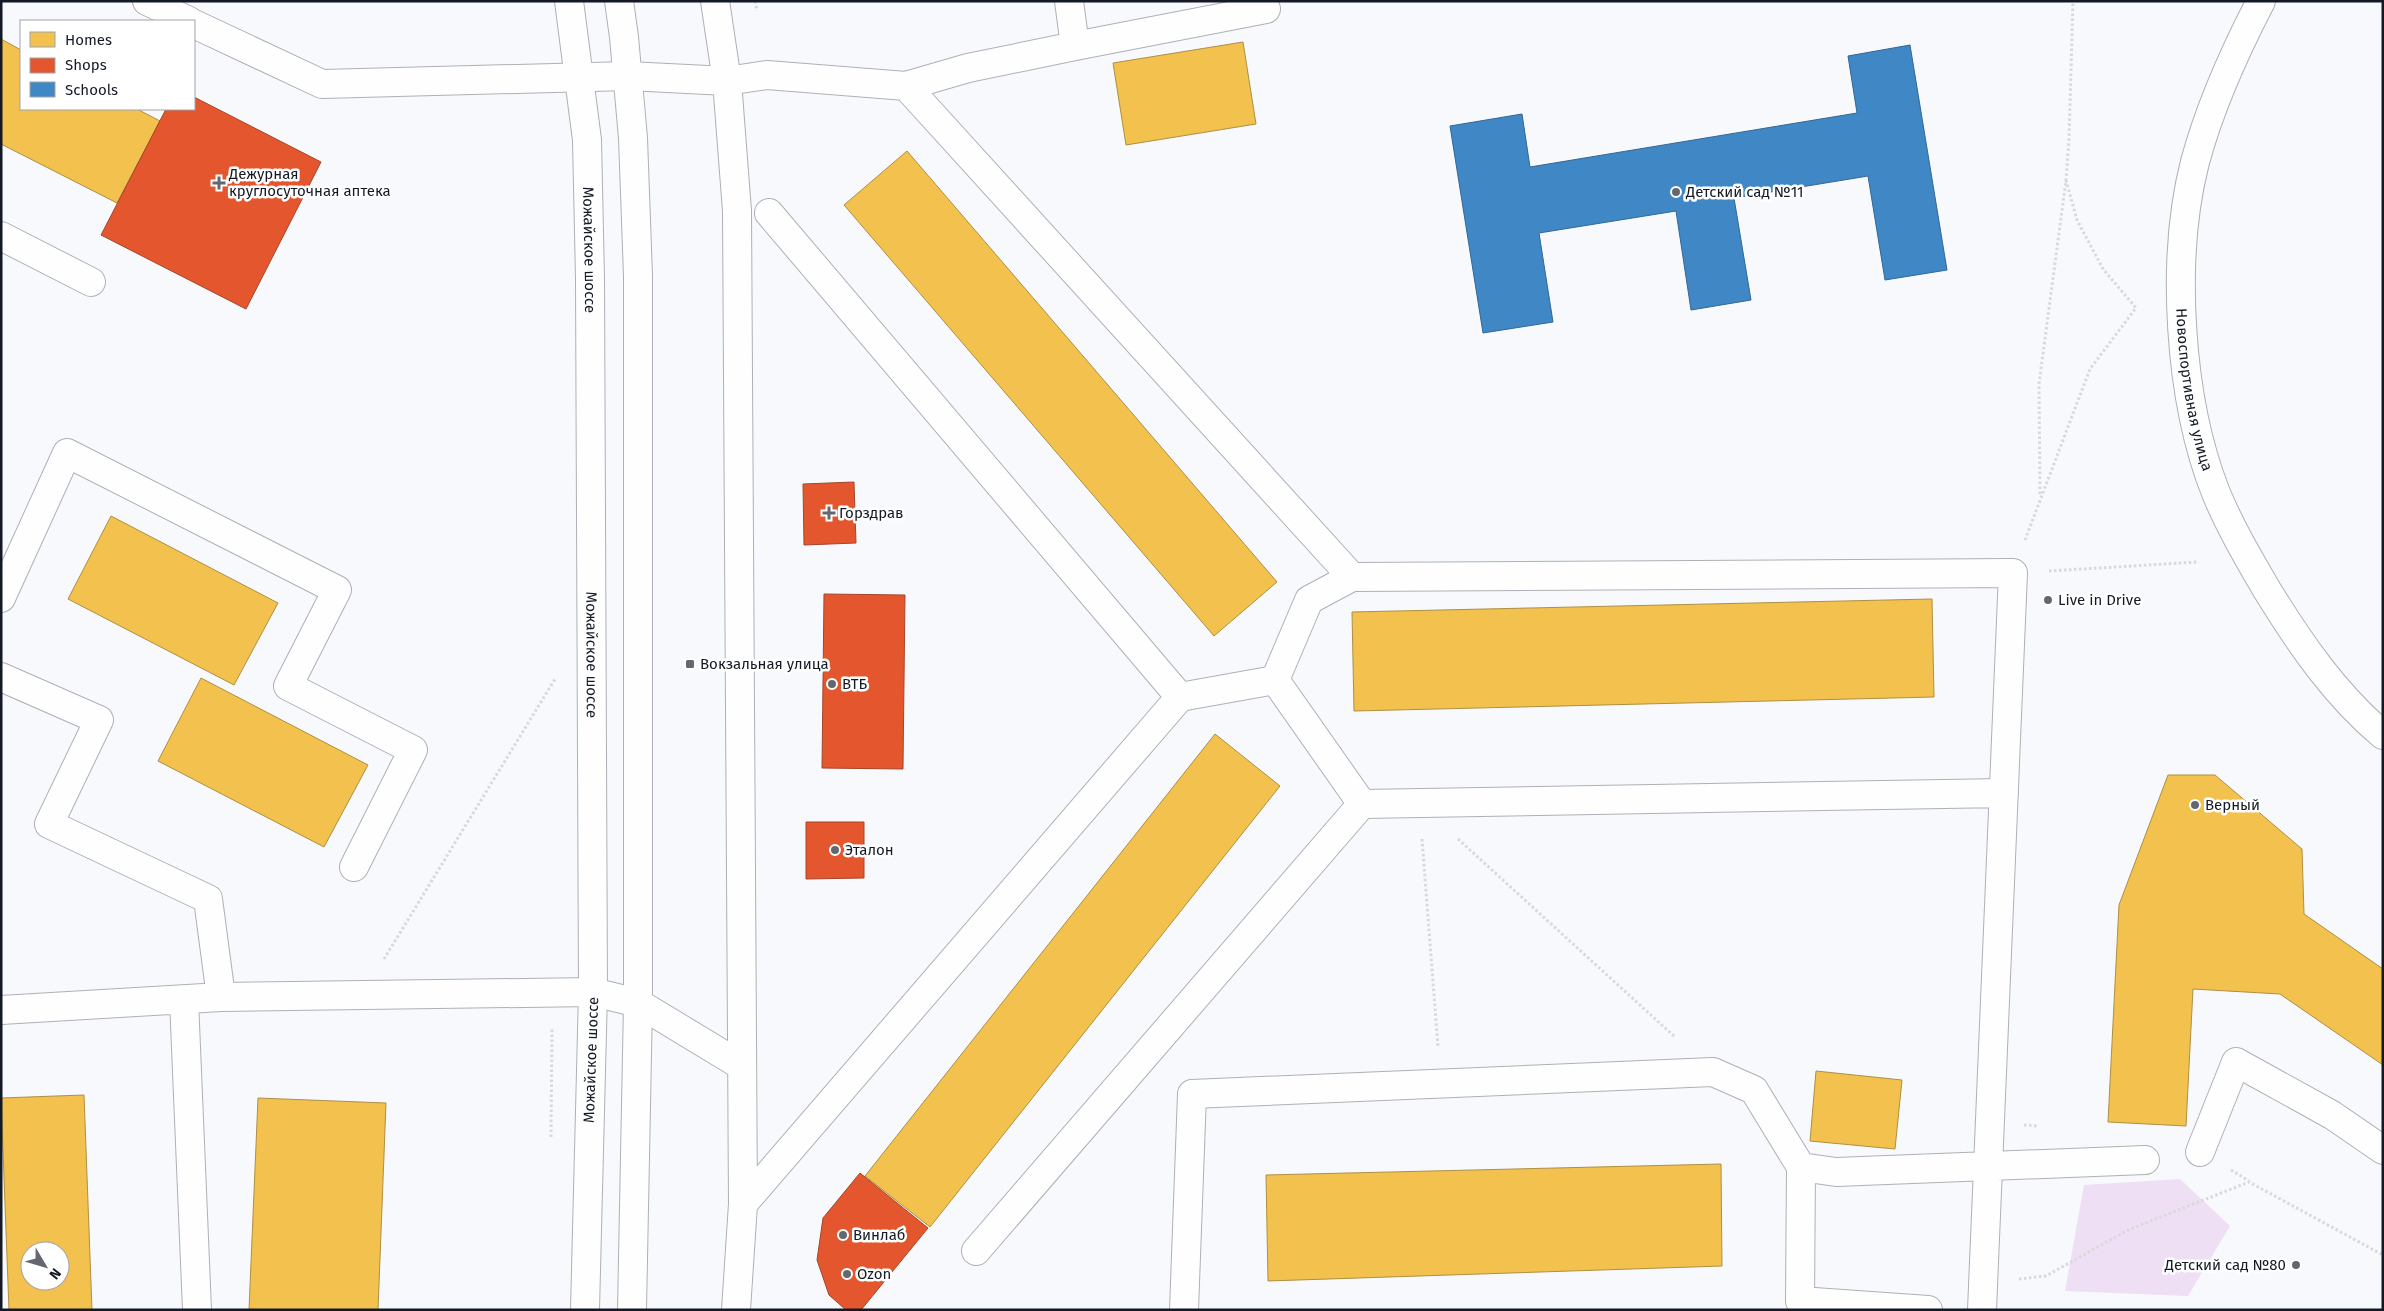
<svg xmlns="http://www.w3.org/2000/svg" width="2384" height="1311" viewBox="0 0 2384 1311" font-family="'Fira Sans',sans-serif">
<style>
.green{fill:#efdff4}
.homes{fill:#f2c14e;stroke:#af8f42;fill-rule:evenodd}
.shops{fill:#e4572e;stroke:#a5452b}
.schools{fill:#3f88c5;stroke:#326795}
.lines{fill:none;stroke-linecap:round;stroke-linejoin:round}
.minor-casing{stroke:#adb1b7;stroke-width:30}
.major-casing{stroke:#adb1b7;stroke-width:30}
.path{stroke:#d8d9db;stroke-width:3;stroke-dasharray:2.5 2.5;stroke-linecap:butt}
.minor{stroke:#fefeff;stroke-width:28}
.major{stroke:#fefeff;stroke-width:28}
.poi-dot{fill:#636870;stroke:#fff;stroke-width:2}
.labels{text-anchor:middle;stroke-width:5;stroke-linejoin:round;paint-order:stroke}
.poi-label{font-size:15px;fill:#131a25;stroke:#fff;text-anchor:start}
.street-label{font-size:15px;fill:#131a25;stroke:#fff}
</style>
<rect width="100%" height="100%" fill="#f7f9fc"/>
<path class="green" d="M2180 1179 2230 1226 2188 1296 2065 1291 2084 1185Z"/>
<path class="homes" d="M1 39 21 50V109H137L160 121 117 203 1 144Z
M1243 42 1256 124 1126 145 1113 63Z
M907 151 1277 582 1214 636 844 205Z
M111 516 278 603 234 685 68 599Z
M1932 599 1934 697 1354 711 1352 612Z
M201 678 368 765 324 847 158 761Z
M1215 734 1280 786 930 1227 865 1176Z
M2168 775H2215L2302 849 2304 914 2383 969V1065L2280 994 2193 989 2186 1126 2108 1122 2119 905Z
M1816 1071 1902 1080 1895 1149 1810 1141Z
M84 1095 92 1310H9L1 1098ZM30 1251H60V1281H30Z
M258 1098 386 1103 378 1310H249Z
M1721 1164 1722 1266 1268 1281 1266 1175Z"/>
<path class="shops" d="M194 97 321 162 246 309 101 235 166 109H194Z
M854 482 856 543 804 545 803 484Z
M824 594 905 595 903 769 822 768Z
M806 822H864V878L806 879Z
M860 1173 928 1228 861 1310H846L829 1295 817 1260 823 1218Z"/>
<path class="schools" d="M1910 45 1947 270 1885 280 1868 176 1734 198 1751 300 1691 310 1676 211 1539 233 1553 322 1483 333 1450 126 1522 114 1530 167 1857 113 1848 56Z"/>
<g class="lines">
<g class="minor-casing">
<path id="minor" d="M147 1 189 21
M715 1 727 81 737 211 743 1204 736 1310
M194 24 322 84 628 76 727 81 767 75 906 86 1352 577 2013 573 1982 1310
M1075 46 1266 9
M906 86 968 68 1075 46 1069 1
M769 213 1180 697 1275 680 1309 600 1352 577
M1 236 91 282
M1 598 67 453 337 590 288 686 413 750 354 867
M1 677 99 720 49 824 208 899 221 997
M1275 680 1362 804 2004 793
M184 1000 197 1310
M1 1010 221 997 593 992 638 1003 742 1066
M2200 1152 2236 1062 2332 1115 2383 1150
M1801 1167 1800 1301 1928 1310
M743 1204 1180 697
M976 1251 1362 804
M1184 1310 1192 1094 1713 1072 1754 1090 1801 1167 1836 1172 2145 1160"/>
</g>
<g class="major-casing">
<g id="major">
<path id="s1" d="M569 1 587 140 590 278 593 992 585 1310"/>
<path d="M619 1 624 37 633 138 638 276V1003L632 1310"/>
<path id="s2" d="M2261 1C2234 53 2210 106 2195 162 2170 259 2179 400 2216 493 2230 527 2249 559 2267 590 2299 642 2335 695 2383 735"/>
</g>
</g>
<path class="path" d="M755 1 757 11
M2040 494 2039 384 2066 180 2069 139 2073 1
M2025 540 2090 369 2136 308 2103 269 2077 220 2066 180
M2049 571 2198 562
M1422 839 1438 1047
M1458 839 1675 1037
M384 959 555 679
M2024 1125 2038 1126
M551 1137 552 1028
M2231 1170 2249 1181
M2019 1279 2046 1276 2128 1230 2249 1182 2383 1255"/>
<use href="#minor" class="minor"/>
<use href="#major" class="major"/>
</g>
<g class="poi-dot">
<path d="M216.5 175.5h5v5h5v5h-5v5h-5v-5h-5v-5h5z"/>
<circle cx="1676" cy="192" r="5"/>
<path d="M826.5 505.5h5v5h5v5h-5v5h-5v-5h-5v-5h5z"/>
<circle cx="2048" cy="600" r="5"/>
<rect x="685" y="659" width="10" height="10" rx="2.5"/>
<circle cx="832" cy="684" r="5"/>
<circle cx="2195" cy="805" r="5"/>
<circle cx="835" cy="850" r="5"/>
<circle cx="843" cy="1235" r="5"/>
<circle cx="2296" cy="1265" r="5"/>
<circle cx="847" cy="1274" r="5"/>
</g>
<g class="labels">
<g class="poi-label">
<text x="229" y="179">Дежурная<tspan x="229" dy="17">круглосуточная аптека</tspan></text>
<text x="1686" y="197">Детский сад №11</text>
<text x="839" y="518">Горздрав</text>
<text x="2058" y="605">Live in Drive</text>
<text x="700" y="669">Вокзальная улица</text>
<text x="842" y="689">ВТБ</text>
<text x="2205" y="810">Верный</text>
<text x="845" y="855">Эталон</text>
<text x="853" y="1240">Винлаб</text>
<text x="2286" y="1270" text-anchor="end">Детский сад №80</text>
<text x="857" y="1279">Ozon</text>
</g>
<g class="street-label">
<text dy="5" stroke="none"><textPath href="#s1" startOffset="250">Можайское шоссе</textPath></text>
<text dy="5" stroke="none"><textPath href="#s2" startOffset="404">Новоспортивная улица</textPath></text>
<text dy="5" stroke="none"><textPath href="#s1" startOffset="655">Можайское шоссе</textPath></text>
<text transform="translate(591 1060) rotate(-88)" y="5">Можайское шоссе</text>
</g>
</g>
<rect width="2384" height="1311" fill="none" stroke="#131a25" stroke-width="5"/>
<rect x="20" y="20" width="175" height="90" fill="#ffffff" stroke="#a1a3a8"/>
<rect x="30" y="32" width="25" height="15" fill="#f2c14e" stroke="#a1a3a8"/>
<text x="65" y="45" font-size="15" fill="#131a25">Homes</text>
<rect x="30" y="58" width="25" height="15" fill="#e4572e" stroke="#a1a3a8"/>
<text x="65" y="70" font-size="15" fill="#131a25">Shops</text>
<rect x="30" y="82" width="25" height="15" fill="#3f88c5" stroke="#a1a3a8"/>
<text x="65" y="95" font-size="15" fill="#131a25">Schools</text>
<g transform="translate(45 1266) rotate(128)"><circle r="24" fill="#ffffff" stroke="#a1a3a8"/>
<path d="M0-4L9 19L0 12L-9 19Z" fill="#636870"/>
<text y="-8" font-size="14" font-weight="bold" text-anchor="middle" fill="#131a25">N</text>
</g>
</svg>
